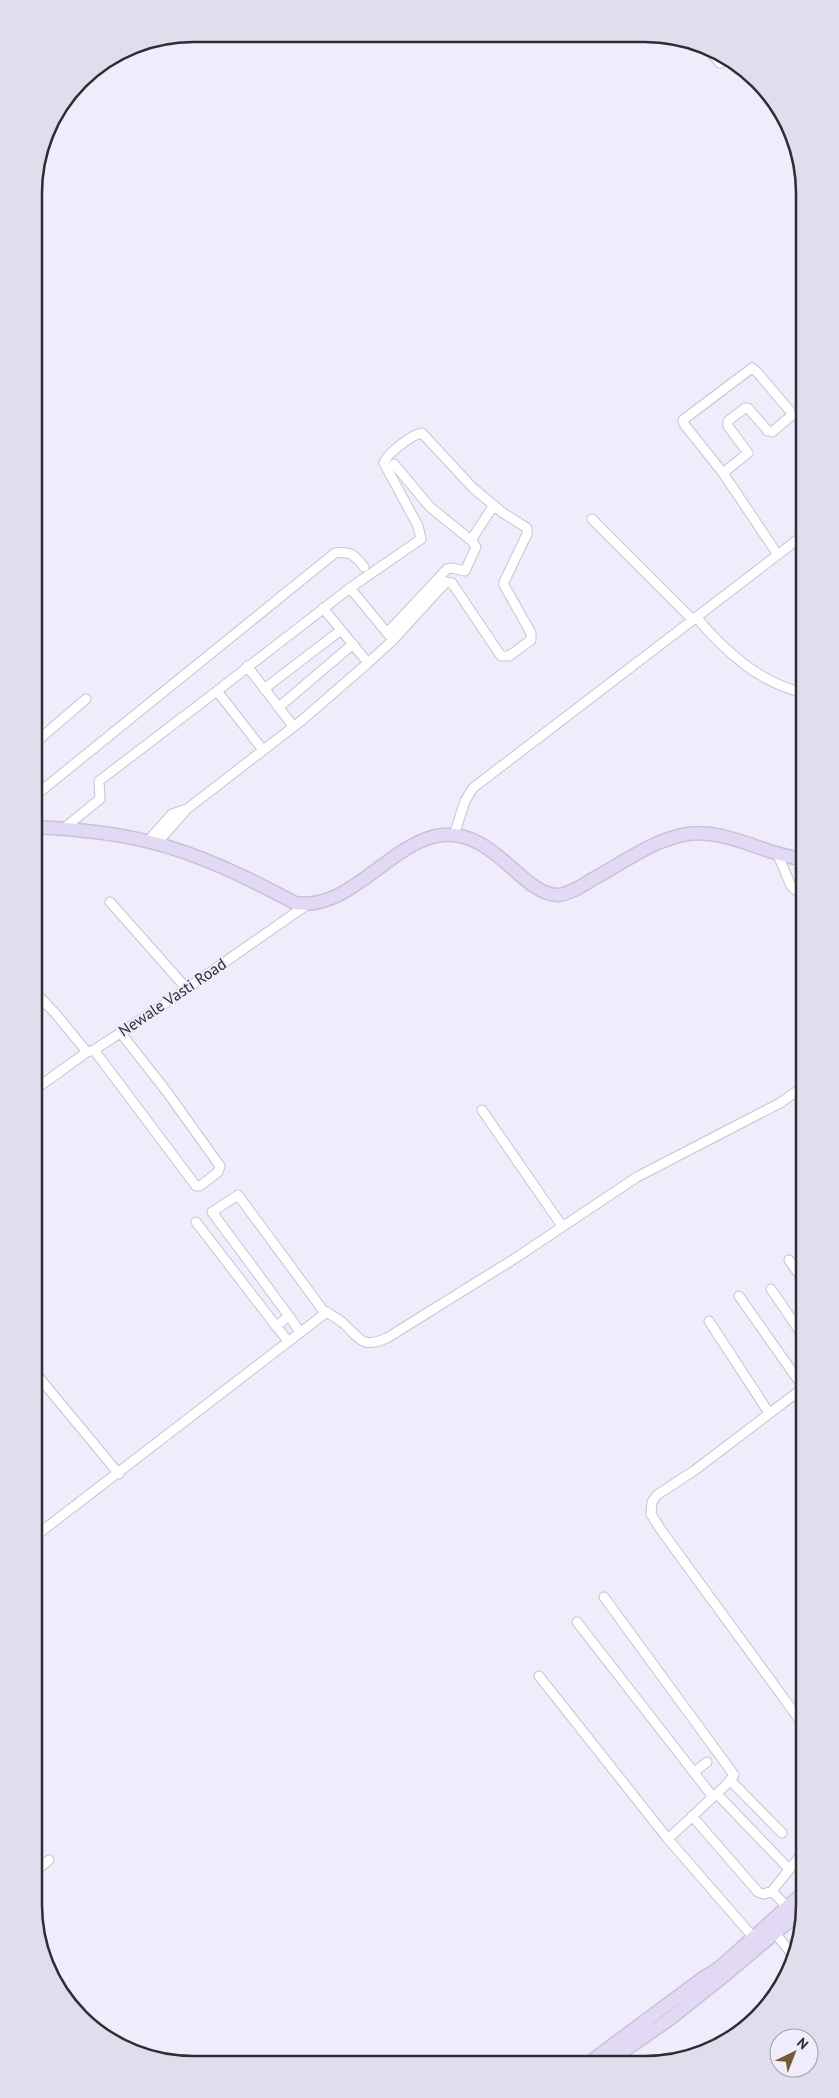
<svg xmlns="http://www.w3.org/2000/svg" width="839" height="2098" viewBox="0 0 839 2098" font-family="'PT Sans',sans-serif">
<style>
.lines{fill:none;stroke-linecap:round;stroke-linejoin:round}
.street-casing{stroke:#c7c3d6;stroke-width:11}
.secondary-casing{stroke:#c7c3d6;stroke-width:15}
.street{stroke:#fff;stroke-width:9}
.secondary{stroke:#e2daf5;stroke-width:12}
.labels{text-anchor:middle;stroke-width:4;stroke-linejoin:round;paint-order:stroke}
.street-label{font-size:16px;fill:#2e2c34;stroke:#f0ecfc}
.rim{fill:none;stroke:#2e2c34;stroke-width:2.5}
</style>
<rect width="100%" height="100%" fill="#f0ecfc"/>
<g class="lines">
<g class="street-casing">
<path id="street" d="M705 46 720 63 727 58
M723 473 684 424 683 420 752 368 757 372 790 411 791 416 772 432 768 431 748 408H745L728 421V426L748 453 723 473 778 555
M592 519 693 620
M471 540 494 505
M323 608 368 663
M696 617C724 650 758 682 801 692
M387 633 447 569 452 568 465 571 476 547 473 542 430 507 394 464
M247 666 293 726
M264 689 341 630
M279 707 353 644
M36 742 86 699
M263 750 217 691 350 588 393 640
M36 795 335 553C350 551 355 555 364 567
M63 829 100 799 99 781 217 691
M454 835 465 801 473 788 801 537
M148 841 172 814 187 809
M156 844 187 809 301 721 368 663 393 640 446 582 452 583 501 656H509L531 640V633L504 585V582L527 534V528L503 513 473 488 422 433C413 434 386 454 384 463L418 526 421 539 350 588
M778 855 791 886 802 895
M110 902 187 989
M36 993 55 1013 87 1052
M36 1009 45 1002
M94 1050 196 1186H200L218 1172 220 1166 167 1092 120 1032
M37 1088 87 1052 94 1050 172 999 308 904
M482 1110 562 1226
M196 1222 276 1326 289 1316 300 1332
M789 1260 803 1280
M771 1289 803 1336
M739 1296 803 1387
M289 1316 212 1212 238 1195 325 1313
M709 1321 769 1413
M276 1326 288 1341
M37 1375 119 1474
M803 1388 695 1470 657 1495 652 1502 651 1514 661 1530 804 1726
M38 1534 327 1312C332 1316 339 1319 343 1323 361 1339 361 1349 387 1338L514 1259 637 1177 780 1103 803 1087
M604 1597 734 1775 727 1784 668 1839
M577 1622 713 1797
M539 1676 668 1839 754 1938
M694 1772 707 1762
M731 1781 782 1833
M717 1794 789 1869
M692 1816 758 1892 764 1894 772 1891
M39 1868 49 1860
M787 1907 772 1891 805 1850
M775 1933 795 1958"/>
</g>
<g class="secondary-casing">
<path id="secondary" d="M36 827C73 829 110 832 146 841 198 853 248 878 295 903 349 911 387 847 436 836 492 824 522 896 558 895 570 894 583 885 593 879 623 863 654 839 688 834 728 829 763 854 802 859
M594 2059 703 1978 719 1968 805 1891
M612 2059 667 2021 725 1975 805 1908"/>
</g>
<use href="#street" class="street"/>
<use href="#secondary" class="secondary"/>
</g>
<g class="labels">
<g class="street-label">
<text transform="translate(172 997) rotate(-34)" y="6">Newale Vasti Road</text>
</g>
</g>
<path d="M0 0H839V2098H0ZM193 42H645A151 151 0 0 1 796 193V1905A151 151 0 0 1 645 2056H193A151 151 0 0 1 42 1905V193A151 151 0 0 1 193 42Z" fill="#e0ddec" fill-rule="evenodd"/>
<path class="rim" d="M193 42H645A151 151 0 0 1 796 193V1905A151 151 0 0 1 645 2056H193A151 151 0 0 1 42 1905V193A151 151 0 0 1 193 42Z"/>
<g transform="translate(794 2053) rotate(43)"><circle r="24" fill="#f0ecfc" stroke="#a29fac"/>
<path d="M0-4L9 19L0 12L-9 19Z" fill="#745e2e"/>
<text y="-8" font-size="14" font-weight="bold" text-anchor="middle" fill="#2e2c34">N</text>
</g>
</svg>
